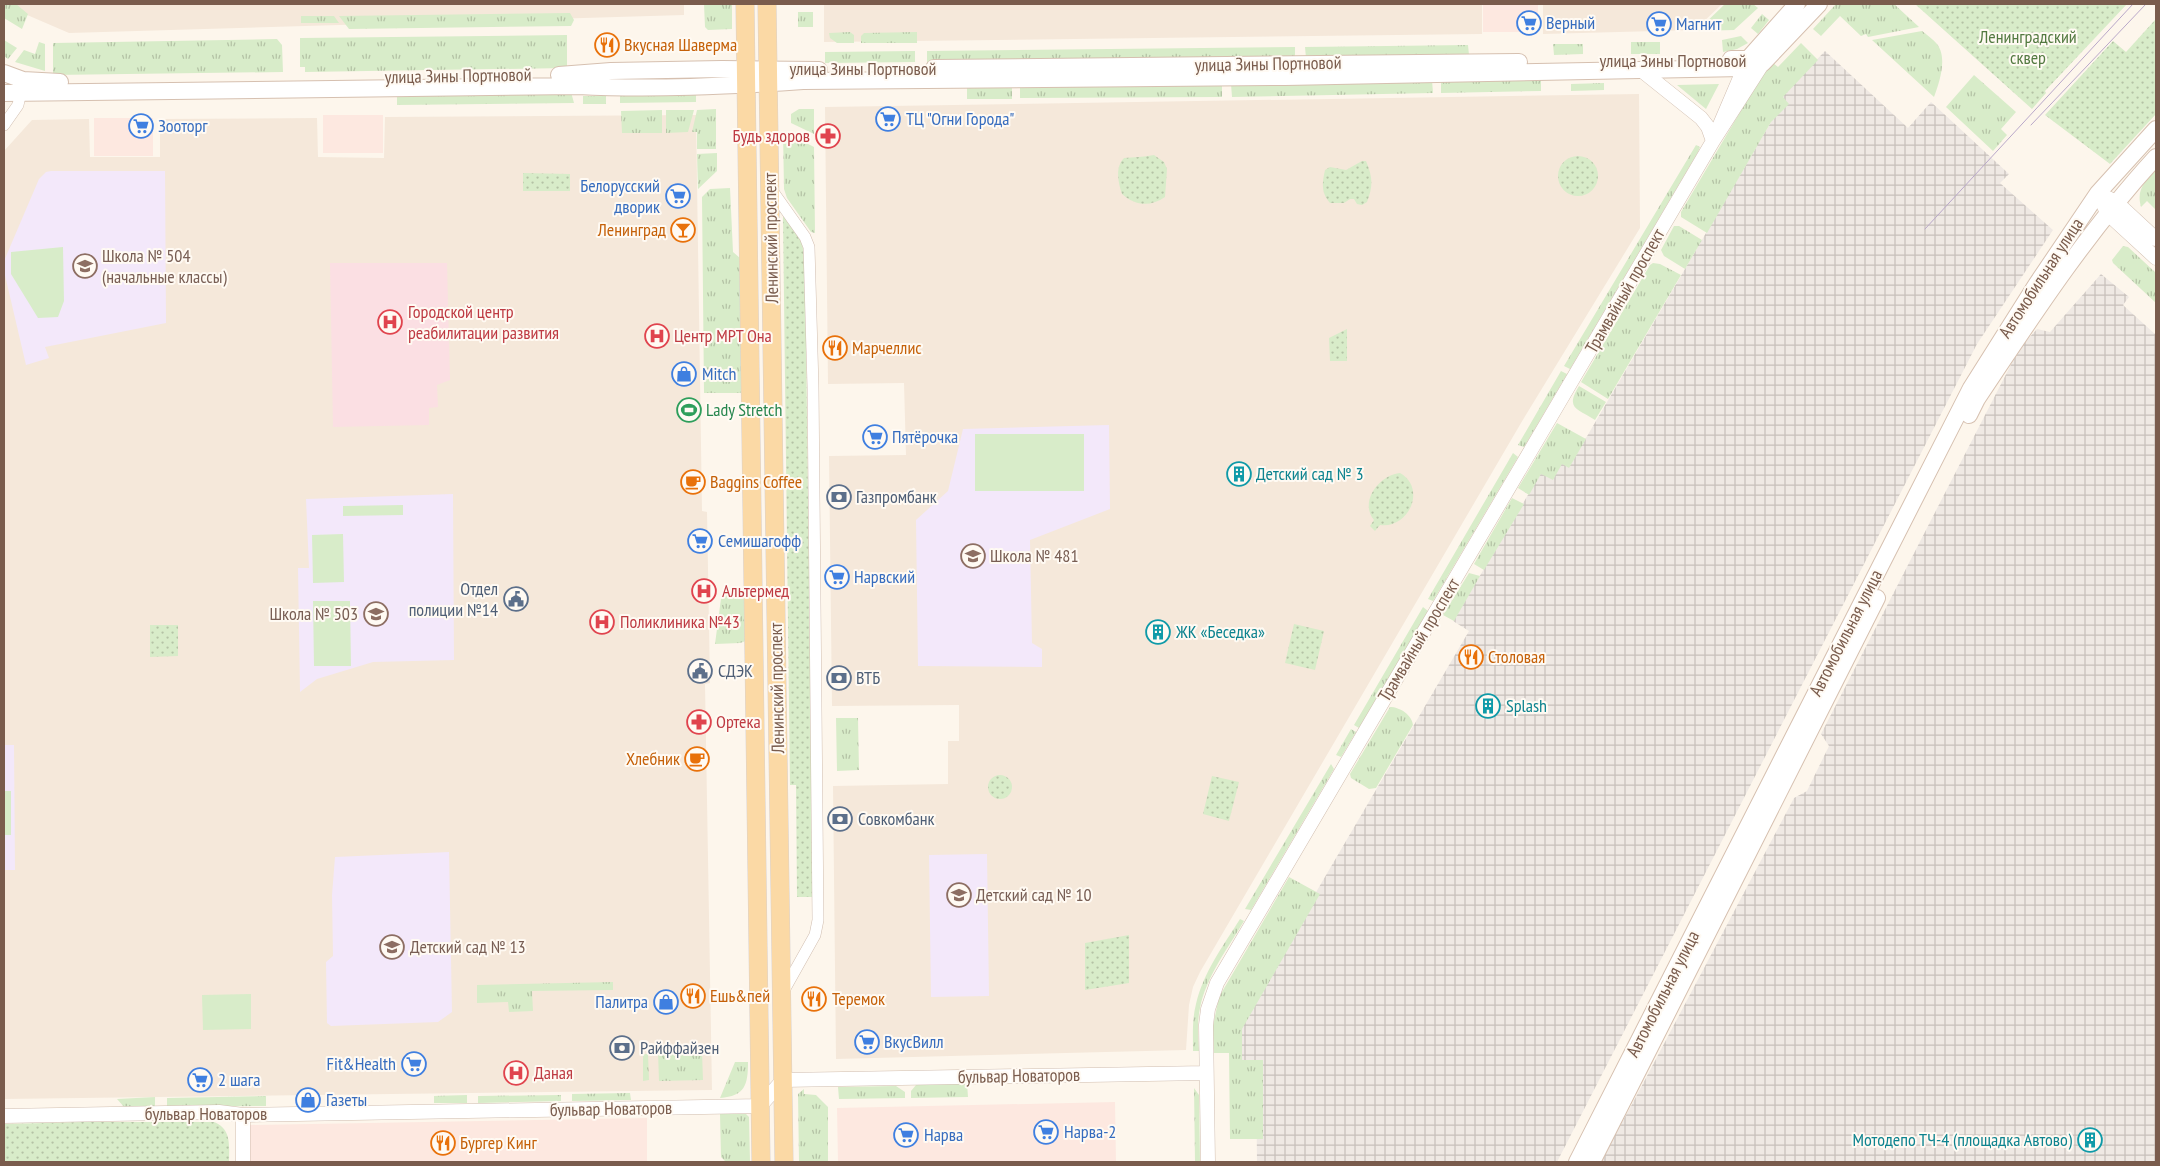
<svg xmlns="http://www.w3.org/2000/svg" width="2160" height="1166" viewBox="0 0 2160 1166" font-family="'PT Sans Narrow',sans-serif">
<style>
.residential{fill:#f5e8da}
.commercial{fill:#fde8e0}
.industrial{fill:url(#industrial-grid)}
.education{fill:#f3e8fa}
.medical{fill:#fbdfe3}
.grass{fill:url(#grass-tufts)}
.park{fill:url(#park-dots)}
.garden{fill:#d8ecc9}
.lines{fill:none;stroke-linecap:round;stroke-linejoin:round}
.minor-casing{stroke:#d1beb0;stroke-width:12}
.tertiary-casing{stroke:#d1beb0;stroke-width:15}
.secondary-casing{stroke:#d6c0b0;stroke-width:18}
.primary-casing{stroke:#dad1cd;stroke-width:19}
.minor{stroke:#fff;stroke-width:11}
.tertiary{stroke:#fff;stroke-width:14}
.secondary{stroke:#fff;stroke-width:16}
.primary{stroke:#fbd9a5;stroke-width:18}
.tram{stroke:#b9a8c9;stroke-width:1}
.labels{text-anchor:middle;stroke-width:4;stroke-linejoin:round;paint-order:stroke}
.shop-label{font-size:18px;fill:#366cbe;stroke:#fffaf3;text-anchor:start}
.park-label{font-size:18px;fill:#537a41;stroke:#fffaf3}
.food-label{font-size:18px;fill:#c56008;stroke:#fffaf3;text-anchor:start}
.street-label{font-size:18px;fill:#7a5c4d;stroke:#fffaf3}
.health-label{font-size:18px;fill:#be3a42;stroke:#fffaf3;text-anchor:start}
.education-label{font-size:18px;fill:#785e54;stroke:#fffaf3;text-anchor:start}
.leisure-label{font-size:18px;fill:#27864d;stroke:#fffaf3;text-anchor:start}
.culture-label{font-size:18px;fill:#0d838f;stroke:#fffaf3;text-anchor:start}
.service-label{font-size:18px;fill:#4e5e75;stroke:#fffaf3;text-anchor:start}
</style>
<defs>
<pattern id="industrial-grid" width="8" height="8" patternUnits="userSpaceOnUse" patternTransform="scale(1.25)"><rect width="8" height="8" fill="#efe9e4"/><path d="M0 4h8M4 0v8" fill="none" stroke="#c7c0bb"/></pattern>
<pattern id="grass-tufts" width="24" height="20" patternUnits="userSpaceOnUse" patternTransform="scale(1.25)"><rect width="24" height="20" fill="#d8ecc9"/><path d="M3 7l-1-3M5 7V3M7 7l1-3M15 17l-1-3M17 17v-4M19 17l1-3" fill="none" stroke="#b4c2a5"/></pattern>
<pattern id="park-dots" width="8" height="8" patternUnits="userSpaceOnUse" patternTransform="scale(1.25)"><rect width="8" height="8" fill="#d8ecc9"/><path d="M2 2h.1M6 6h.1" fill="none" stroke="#b4c2a5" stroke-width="1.8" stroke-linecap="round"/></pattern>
</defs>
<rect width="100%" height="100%" fill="#fdf6ec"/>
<path class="residential" d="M4 4H684V15L69 33 4 5Z
M824 4H1482V34L824 42Z
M1543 4H1722L1695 30 1543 34Z
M1639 94 1640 228 1521 423 1200 972 1193 987 1189 1005 1186 1050 836 1059 833 786 948 784V741H959V705L832 706 829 456 906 455 904 383 828 384 825 107Z
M696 115 702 511 707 512 710 683 705 684 712 1090 4 1099V151L32 120 89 119 90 157H160V119L317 118 318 157 384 158 385 117Z"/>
<path class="commercial" d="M1483 4H1538V32H1483Z
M323 115H383V153H323Z
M94 118H153V156H94Z
M1115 1102 1116 1162H838L837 1108Z
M647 1118V1162H249L248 1125Z"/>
<path class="industrial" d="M1825 51 1908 128 1931 102 2009 174 2000 183 2053 230 1977 344 1557 1162H1257L1256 1065H1237V1027L1469 631 1453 621 1541 473 1562 463 1569 467 1771 122 1781 97Z
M2101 274 2129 297 2123 305 2156 335V1162H1599L1630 1108 1794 798 1807 791 1829 746 1821 734 2019 349 2037 329 2050 332Z"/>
<path class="education" d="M165 171 166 323 45 347 49 358 26 365 4 271V261L39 179 46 172 51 171Z
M1109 425 1110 509 1030 540 1032 643 1042 649V667L918 666 916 520 948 491 963 429Z
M453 494 454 660 373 662 317 679 300 692 298 568H309L306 499Z
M4 745H14L15 870H4Z
M449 852 452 1012 438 1022 331 1026 327 1023 326 962 333 956 332 895 335 857Z
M987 854 989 996 931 997 929 855Z"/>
<path class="medical" d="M330 263H447L450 380 437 385 438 407 429 408V425L333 427Z"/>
<path class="grass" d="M4 4H16L28 14 22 29 4 18Z
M704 4H732V29L708 30 705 27Z
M1725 4H1753L1758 8 1734 30 1697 31Z
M1836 4H1894L1919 27 1868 37 1866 34 1861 36 1840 16 1821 36 1813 29Z
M798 12H813V27H798Z
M570 13 574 20 571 26 349 29 339 16Z
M1762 14 1769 20 1758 34 1751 28Z
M301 16H334L339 23H301Z
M1922 31C1927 35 1933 39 1937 44 1948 58 1939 83 1934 97L1872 40Z
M850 32 854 35V43H837L830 38 829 33Z
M917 32V43H861V36L864 33Z
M567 35V68L305 72V67H300V38Z
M1741 36 1748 43 1737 49 1723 52 1722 40Z
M277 39 282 45 283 72 53 75V43Z
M4 40 17 48 8 59 4 56Z
M39 42 45 44V71L15 62 24 50 35 54Z
M1631 42H1660V54H1631Z
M1801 43 1818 60 1783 97 1789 104 1771 122 1707 233 1681 217V212L1762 75 1773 63 1778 67Z
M1553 44H1583V54L1554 55Z
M1468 45 1469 55 1306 58 1305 47Z
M1295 47V58L927 62V51Z
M915 51V62L825 63V52Z
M1974 75 2016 112 2001 129 2007 135 1993 151 1946 107Z
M1541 78V91L1441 93V80Z
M1432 80 1433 93 1232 97 1231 84Z
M1222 83V97L1020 98V85Z
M1604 83V90L1571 91V84Z
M1719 84 1706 109 1677 85Z
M967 85H1012V99H967Z
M571 92 574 103 397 105V94Z
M696 94V102L620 103V95Z
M583 96H606V104H583Z
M716 109V149H697V132H692L697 110Z
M799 109H814V134L791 123V114Z
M662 110V133H622L621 111Z
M666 110H694L688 132 666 133Z
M783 131 814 147 815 233 811 232 787 198 784 189Z
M1696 145 1700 147 1698 152 1570 369 1564 366Z
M717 153V171L698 189 697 154Z
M2156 169V210L2147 201 2141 207C2136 189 2145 182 2156 169Z
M730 188 733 252 740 258 742 393H704L702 197 710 189Z
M1674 226H1679L1702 240 1685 269 1664 256 1661 250Z
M2123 246 2128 247 2156 273V303L2113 263 2112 260Z
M1653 263 1660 264 1681 275 1608 399 1581 382 1650 265Z
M1561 371 1567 374 1524 447 1518 445Z
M1579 386 1606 402 1595 420C1577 408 1565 409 1579 386Z
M1557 423 1586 439 1569 468 1562 464 1553 480 1541 474 1529 495 1518 488Z
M1513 453 1518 457 1433 601 1428 599Z
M1512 498 1524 504 1484 570 1474 564Z
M1469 573 1480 576 1454 621 1443 615Z
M745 590 746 641 740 643 715 644 722 591Z
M1423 607 1428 611 1359 728 1354 725Z
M1390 707C1400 707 1412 715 1413 725L1376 788 1369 789 1351 778 1350 774Z
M836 718H858L859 770 837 771Z
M1351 729 1356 732 1341 757 1336 755Z
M1331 764 1334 769 1251 910 1245 909Z
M1289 877 1320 894 1242 1029V1060H1263V1139H1230L1229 1053H1213V1026L1219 997Z
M1240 919 1244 921C1228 948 1206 977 1200 1008 1197 1022 1198 1037 1199 1051H1193C1193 1035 1192 1019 1196 1004 1203 973 1223 946 1240 919Z
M613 982V990L532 991 533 1011 509 1012 508 1002 477 1003V985Z
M658 1052H702L703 1080 659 1081Z
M643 1054H648L649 1080 643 1081Z
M735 1062H748C748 1085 745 1096 720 1098Z
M967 1083 968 1097 911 1098V1091L916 1085Z
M896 1086 905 1092V1098L839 1099 838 1087Z
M1194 1088 1199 1095 1200 1162H1195Z
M804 1089V1094L816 1095 828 1107V1162H799L798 1094Z
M630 1093 631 1100 572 1101V1094Z
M467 1095V1103H434V1096Z
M561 1095V1101L478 1103V1096Z
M266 1096V1106L167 1107V1098Z
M155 1097V1107L125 1108 117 1099Z
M720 1114H746L749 1117 750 1162H726L721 1157Z"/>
<path class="park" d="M1915 4H2127L2045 91 2046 93 2032 109Z
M2155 20 2156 114 2110 164 2045 115 2113 41 2126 52Z
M1154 155 1164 162 1167 169 1165 197C1151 207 1135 206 1122 194 1118 183 1115 167 1124 158 1134 157 1143 157 1154 155Z
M1558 176a20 20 0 1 1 40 0a20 20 0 1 1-40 0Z
M1362 161H1366C1373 177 1373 187 1367 202L1362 205 1357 204 1354 199H1350L1344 203H1330C1321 193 1322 183 1325 170L1330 167 1346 170Z
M523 173 570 174V191H523Z
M785 216 801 239 805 258 813 897H797L796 785H790L783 217Z
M1347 329V361H1330L1329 338Z
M1400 473C1427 488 1409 529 1380 525L1375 531 1370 526 1374 520C1359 502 1379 475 1400 473Z
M1294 624 1324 631 1315 670 1285 663Z
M150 625H178V656L150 657Z
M988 787a12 12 0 1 1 24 0a12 12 0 1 1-24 0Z
M1212 776 1239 782 1229 821 1203 814Z
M1129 935V983L1085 990V943Z
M83 1122H214C232 1129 229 1146 229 1162H4V1124Z"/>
<path class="garden" d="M63 247 64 301 58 317 38 318 11 274V252Z
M975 434H1084V491H975Z
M403 505V515L343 516V506Z
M343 534 344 582 313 583 312 535Z
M313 601H350L351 666H314Z
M4 791H11V835H4Z
M251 994V1029L203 1030 202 995Z"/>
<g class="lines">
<g class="minor-casing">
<path id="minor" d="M4 125 18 105 22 87
M771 189 805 237 809 247 813 387 818 920 815 935 783 992"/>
</g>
<g class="tertiary-casing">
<path id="tertiary" d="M1641 70 1701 118 1708 127 1713 141
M2098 193 2107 213 2156 258
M2108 198 2116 202 2156 239
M243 1115V1162
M4 1116 219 1112 243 1115 760 1106 783 1080 1206 1073
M1208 1162 1206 1025 1208 1009 1217 983 1713 141 1763 63 1748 59 1713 141"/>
</g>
<g class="secondary-casing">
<path id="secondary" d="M1731 59H1748L1797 4
M934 68 1519 62
M4 73 23 80 60 82
M559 75 611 71 722 69 819 70
M4 93 578 86C653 90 728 86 803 81L1285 77 1743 68 1763 63 1819 4
M1969 415 1977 399C2033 315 2088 231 2156 157
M1577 1162 1971 388 2036 285 2098 193 2156 129
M1592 1162 1877 598"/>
</g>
<g class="primary-casing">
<path id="primary" d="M745 4 761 1162
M767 4 784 1162"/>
</g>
<use href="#minor" class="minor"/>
<use href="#tertiary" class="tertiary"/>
<use href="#secondary" class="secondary"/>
<use href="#primary" class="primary"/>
<path class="tram" d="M2031 125 2146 4
M1925 229 2133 4"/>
</g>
<defs>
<g id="supermarket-ring" transform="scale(1.25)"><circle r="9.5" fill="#fffaf3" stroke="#3f7fe0" stroke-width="1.5"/><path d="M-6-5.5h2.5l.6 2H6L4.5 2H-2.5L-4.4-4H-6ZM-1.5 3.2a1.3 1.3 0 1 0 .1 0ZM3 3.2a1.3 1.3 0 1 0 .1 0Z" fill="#3f7fe0"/></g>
<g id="restaurant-ring" transform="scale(1.25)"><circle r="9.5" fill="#fffaf3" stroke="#e8710a" stroke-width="1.5"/><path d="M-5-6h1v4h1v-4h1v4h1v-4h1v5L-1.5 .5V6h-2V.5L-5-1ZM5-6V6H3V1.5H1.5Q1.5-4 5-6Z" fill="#e8710a"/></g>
<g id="pharmacy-ring" transform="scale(1.25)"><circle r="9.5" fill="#fffaf3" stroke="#e0444e" stroke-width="1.5"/><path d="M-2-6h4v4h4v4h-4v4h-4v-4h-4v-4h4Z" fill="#e0444e"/></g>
<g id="bar-ring" transform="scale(1.25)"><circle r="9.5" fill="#fffaf3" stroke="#e8710a" stroke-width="1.5"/><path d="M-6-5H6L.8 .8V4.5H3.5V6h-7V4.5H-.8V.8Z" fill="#e8710a"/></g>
<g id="school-ring" transform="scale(1.25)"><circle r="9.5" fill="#fffaf3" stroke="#8d6e63" stroke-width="1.5"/><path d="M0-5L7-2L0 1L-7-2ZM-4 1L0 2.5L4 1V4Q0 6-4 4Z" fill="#8d6e63"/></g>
<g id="hospital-ring" transform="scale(1.25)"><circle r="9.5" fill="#fffaf3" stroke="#e0444e" stroke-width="1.5"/><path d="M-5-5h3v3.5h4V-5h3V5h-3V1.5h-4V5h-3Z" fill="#e0444e"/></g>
<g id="shop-ring" transform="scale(1.25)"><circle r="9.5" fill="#fffaf3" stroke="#3f7fe0" stroke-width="1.5"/><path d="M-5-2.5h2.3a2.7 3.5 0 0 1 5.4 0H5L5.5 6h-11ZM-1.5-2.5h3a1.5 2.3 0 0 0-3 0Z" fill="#3f7fe0"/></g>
<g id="stadium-ring" transform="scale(1.25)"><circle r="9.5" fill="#fffaf3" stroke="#2e9e5b" stroke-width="1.5"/><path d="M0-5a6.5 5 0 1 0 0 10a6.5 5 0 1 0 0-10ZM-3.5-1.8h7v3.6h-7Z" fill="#2e9e5b"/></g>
<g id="building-ring" transform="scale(1.25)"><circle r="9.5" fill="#fffaf3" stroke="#0f9aa8" stroke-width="1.5"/><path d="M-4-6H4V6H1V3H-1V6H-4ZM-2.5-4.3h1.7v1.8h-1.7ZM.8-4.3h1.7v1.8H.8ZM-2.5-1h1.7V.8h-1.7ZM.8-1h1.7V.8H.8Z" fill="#0f9aa8"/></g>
<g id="cafe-ring" transform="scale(1.25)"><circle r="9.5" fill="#fffaf3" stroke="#e8710a" stroke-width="1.5"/><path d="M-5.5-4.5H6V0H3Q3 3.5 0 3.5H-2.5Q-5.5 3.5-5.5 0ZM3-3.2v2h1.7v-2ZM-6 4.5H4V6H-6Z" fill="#e8710a"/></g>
<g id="bank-ring" transform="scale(1.25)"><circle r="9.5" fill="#fffaf3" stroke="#5c6f8a" stroke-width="1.5"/><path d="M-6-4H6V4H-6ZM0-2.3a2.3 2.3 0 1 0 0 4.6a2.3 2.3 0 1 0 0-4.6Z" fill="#5c6f8a"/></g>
<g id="civic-ring" transform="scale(1.25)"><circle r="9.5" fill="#fffaf3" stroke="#5c6f8a" stroke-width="1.5"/><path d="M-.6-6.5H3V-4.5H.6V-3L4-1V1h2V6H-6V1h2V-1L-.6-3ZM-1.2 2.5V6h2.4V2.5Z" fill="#5c6f8a"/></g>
</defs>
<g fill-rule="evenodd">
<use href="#supermarket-ring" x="1529" y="23"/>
<use href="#supermarket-ring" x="1659" y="24"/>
<use href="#restaurant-ring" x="607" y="45"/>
<use href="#supermarket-ring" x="888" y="119"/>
<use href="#supermarket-ring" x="141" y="126"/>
<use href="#pharmacy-ring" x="828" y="136"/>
<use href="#supermarket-ring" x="678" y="196"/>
<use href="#bar-ring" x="683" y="230"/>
<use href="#school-ring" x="85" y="266"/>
<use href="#hospital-ring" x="390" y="322"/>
<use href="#hospital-ring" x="657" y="336"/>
<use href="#restaurant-ring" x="835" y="348"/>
<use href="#shop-ring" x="684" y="374"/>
<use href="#stadium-ring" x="689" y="410"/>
<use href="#supermarket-ring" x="875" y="437"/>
<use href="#building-ring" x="1239" y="474"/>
<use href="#cafe-ring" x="693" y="482"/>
<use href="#bank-ring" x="839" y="497"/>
<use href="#supermarket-ring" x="700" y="541"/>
<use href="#school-ring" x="973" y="556"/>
<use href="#supermarket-ring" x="837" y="577"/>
<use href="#hospital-ring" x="704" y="591"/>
<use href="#civic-ring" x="516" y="599"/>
<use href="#school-ring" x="376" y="614"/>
<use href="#hospital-ring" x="602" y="622"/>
<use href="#building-ring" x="1158" y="632"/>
<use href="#restaurant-ring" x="1471" y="657"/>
<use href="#civic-ring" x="700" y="671"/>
<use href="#bank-ring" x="839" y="678"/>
<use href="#building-ring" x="1488" y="706"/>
<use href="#pharmacy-ring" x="699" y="722"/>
<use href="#cafe-ring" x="697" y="759"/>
<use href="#bank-ring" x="840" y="819"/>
<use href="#school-ring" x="959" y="895"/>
<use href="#school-ring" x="392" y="947"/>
<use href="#restaurant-ring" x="693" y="996"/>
<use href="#restaurant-ring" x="814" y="999"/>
<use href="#shop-ring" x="666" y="1002"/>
<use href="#supermarket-ring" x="867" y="1042"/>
<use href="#bank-ring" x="622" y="1048"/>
<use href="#supermarket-ring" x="414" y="1064"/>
<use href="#hospital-ring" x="516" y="1073"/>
<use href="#supermarket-ring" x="200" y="1080"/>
<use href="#shop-ring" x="308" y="1100"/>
<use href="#supermarket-ring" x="1046" y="1132"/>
<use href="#supermarket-ring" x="906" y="1135"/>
<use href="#building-ring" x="2090" y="1140"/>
<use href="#restaurant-ring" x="443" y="1143"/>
</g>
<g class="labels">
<g class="shop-label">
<text x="1546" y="29">Верный</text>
<text x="1676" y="30">Магнит</text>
<text x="906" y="125">ТЦ "Огни Города"</text>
<text x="158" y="132">Зооторг</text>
<text x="660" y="192" text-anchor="end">Белорусский<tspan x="660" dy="21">дворик</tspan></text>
<text x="702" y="380">Mitch</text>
<text x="892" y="443">Пятёрочка</text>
<text x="718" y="547">Семишагофф</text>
<text x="854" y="583">Нарвский</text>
<text x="648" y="1008" text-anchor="end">Палитра</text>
<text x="884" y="1048">ВкусВилл</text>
<text x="396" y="1070" text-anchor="end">Fit&amp;Health</text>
<text x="218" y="1086">2 шага</text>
<text x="326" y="1106">Газеты</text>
<text x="1064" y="1138">Нарва-2</text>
<text x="924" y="1141">Нарва</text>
</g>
<g class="park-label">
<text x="2028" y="43">Ленинградский<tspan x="2028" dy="21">сквер</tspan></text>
</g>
<g class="food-label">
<text x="624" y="51">Вкусная Шаверма</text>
<text x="666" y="236" text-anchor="end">Ленинград</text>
<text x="852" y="354">Марчеллис</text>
<text x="710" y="488">Baggins Coffee</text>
<text x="1488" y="663">Столовая</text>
<text x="680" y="765" text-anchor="end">Хлебник</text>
<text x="710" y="1002">Ешь&amp;пей</text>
<text x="832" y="1005">Теремок</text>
<text x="460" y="1149">Бургер Кинг</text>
</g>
<g class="street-label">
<text x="1673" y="67">улица Зины Портновой</text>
<text transform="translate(1268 64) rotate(-1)" y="6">улица Зины Портновой</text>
<text x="863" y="75">улица Зины Портновой</text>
<text transform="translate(458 76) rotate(-1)" y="6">улица Зины Портновой</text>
<text transform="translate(771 238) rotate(-91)" y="6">Ленинский проспект</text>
<text transform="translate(2041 278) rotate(-57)" y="6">Автомобильная улица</text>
<text transform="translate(1625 291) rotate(-60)" y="6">Трамвайный проспект</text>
<text transform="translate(1846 633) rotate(-63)" y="6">Автомобильная улица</text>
<text transform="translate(1419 640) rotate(-59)" y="6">Трамвайный проспект</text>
<text transform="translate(777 688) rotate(-91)" y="6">Ленинский проспект</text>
<text transform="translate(1663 994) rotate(-63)" y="6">Автомобильная улица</text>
<text transform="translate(1019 1076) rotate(-1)" y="6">бульвар Новаторов</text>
<text transform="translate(611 1109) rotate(-1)" y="6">бульвар Новаторов</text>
<text x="206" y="1120">бульвар Новаторов</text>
</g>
<g class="health-label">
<text x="810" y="142" text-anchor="end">Будь здоров</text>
<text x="408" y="318">Городской центр<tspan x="408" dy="21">реабилитации развития</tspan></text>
<text x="674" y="342">Центр МРТ Она</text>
<text x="722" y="597">Альтермед</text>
<text x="620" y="628">Поликлиника №43</text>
<text x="716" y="728">Ортека</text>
<text x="534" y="1079">Даная</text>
</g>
<g class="education-label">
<text x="102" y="262">Школа № 504<tspan x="102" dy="21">(начальные классы)</tspan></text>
<text x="990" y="562">Школа № 481</text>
<text x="358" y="620" text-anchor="end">Школа № 503</text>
<text x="976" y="901">Детский сад № 10</text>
<text x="410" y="953">Детский сад № 13</text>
</g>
<g class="leisure-label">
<text x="706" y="416">Lady Stretch</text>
</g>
<g class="culture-label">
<text x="1256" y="480">Детский сад № 3</text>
<text x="1176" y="638">ЖК «Беседка»</text>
<text x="1506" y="712">Splash</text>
<text x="2072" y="1146" text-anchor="end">Мотодепо ТЧ-4 (площадка Автово)</text>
</g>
<g class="service-label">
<text x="856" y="503">Газпромбанк</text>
<text x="498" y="595" text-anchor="end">Отдел<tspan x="498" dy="21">полиции №14</tspan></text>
<text x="718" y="677">СДЭК</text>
<text x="856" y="684">ВТБ</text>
<text x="858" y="825">Совкомбанк</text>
<text x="640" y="1054">Райффайзен</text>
</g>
</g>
<rect width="2160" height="1166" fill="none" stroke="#7a5c4d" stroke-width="10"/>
</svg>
